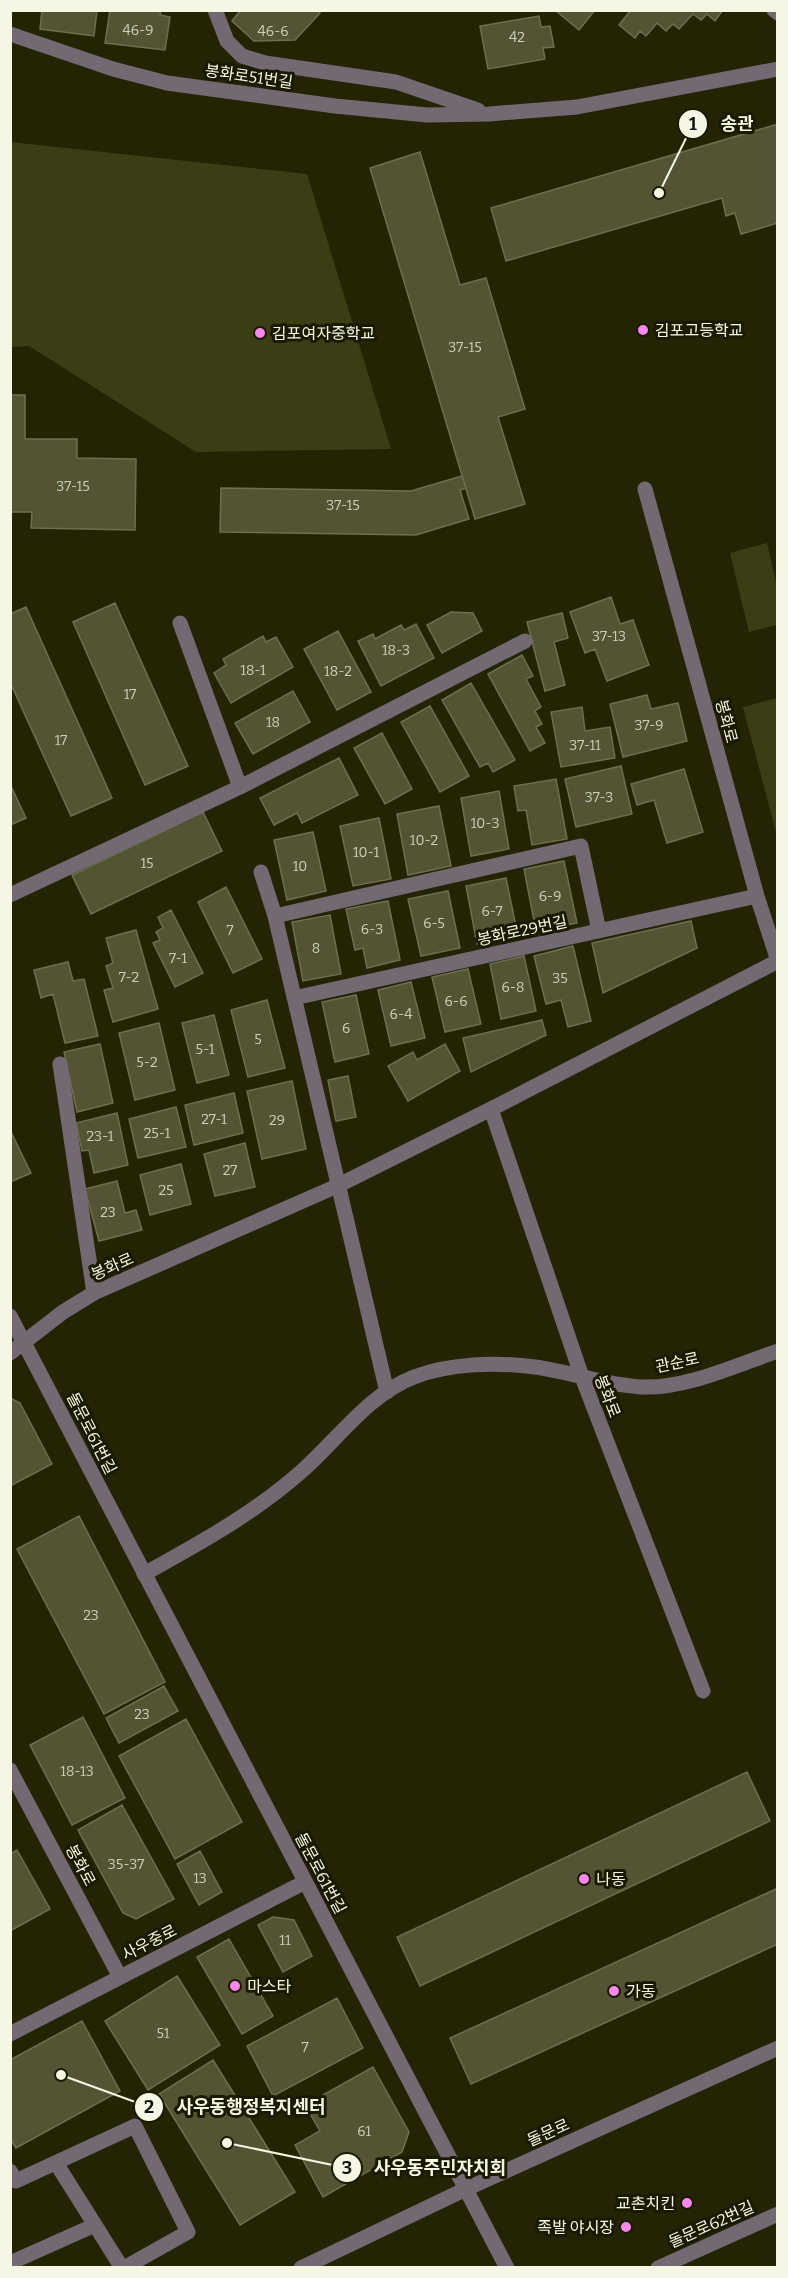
<svg xmlns="http://www.w3.org/2000/svg" width="788" height="2278" viewBox="0 0 788 2278" font-family="Bitter,'Noto Sans KR',serif">
<style>
.green{fill:#3d3d15}
.building{fill:#545435;stroke:#6e6f4e;stroke-width:1.5}
.lines{fill:none;stroke-linecap:round;stroke-linejoin:round}
.service{stroke:#746873;stroke-width:15}
.minor{stroke:#746873;stroke-width:15}
.tertiary{stroke:#746873;stroke-width:15}
.poi-dot{fill:#f688ec;stroke:#1a1a00;stroke-width:2}
.labels{text-anchor:middle;stroke-width:6;stroke-linejoin:round;paint-order:stroke}
.number-label{font-size:14px;fill:#cdceb8}
.street-label{font-size:16px;fill:#f5f6e4;stroke:#1a1a00}
.poi-label{font-size:16px;fill:#f5f6e4;stroke:#1a1a00;text-anchor:start}
.leader{fill:none;stroke:#f5f6e4;stroke-width:2}
.callout-dot{fill:#f5f6e4;stroke:#1a1a00;stroke-width:2}
.mark-label{font-size:18px;text-anchor:middle;font-weight:bold;fill:#111}
.callout-label{font-size:18px;text-anchor:middle;font-weight:bold;fill:#f5f6e4;stroke:#1a1a00;stroke-width:6;stroke-linejoin:round;paint-order:stroke}
</style>
<rect width="100%" height="100%" fill="#242405"/>
<path class="green" d="M10 142 307 174 391 449 196 452 29 346 11 347Z
M767 543 777 587V625L749 632 730 553Z
M777 698 778 836H777L743 707Z"/>
<path class="building" d="M42 10H97L94 36 40 29Z
M110 10H161L160 15 170 17 165 50 105 43Z
M241 10H316L320 13 295 40 254 41 232 21Z
M555 10H595L579 30Z
M631 10H723L715 21 707 14 701 20 693 14 679 29 673 24 666 31 657 23 646 36 640 31 635 38 619 25Z
M539 16 541 27 550 26 554 47 543 48 545 59 488 69 480 26Z
M778 124V223L741 234 735 213 726 216 722 198 506 261 491 208Z
M420 152 460 285 486 278 525 409 498 417 525 504 475 519 370 168Z
M10 395H25V439H77V458L136 459 135 530 31 528 32 512H10Z
M462 476 466 488 460 490 469 519 416 535 220 532 221 488 411 491Z
M611 597 620 624 633 620 649 665 607 681 595 649 585 653 570 612Z
M115 603 188 766 145 785 73 622Z
M26 607 112 798 71 816 10 682V614Z
M451 612 473 613 482 631 442 653 427 625Z
M562 613 568 638 554 642 565 685 545 691 527 622Z
M416 624 434 658 381 686 358 641 373 634 375 639 401 625 404 630Z
M338 631 371 692 337 710 304 649Z
M263 636 266 642 276 637 293 667 231 703 214 673 226 665 223 659Z
M522 655 533 676 526 679 541 707 535 711 542 724 536 727 545 743 530 751 488 674Z
M471 683 515 760 493 772 488 763 480 767 442 700Z
M293 691 310 722 253 754 235 723Z
M647 695 651 709 678 703 687 741 623 757 610 704Z
M430 706 469 776 440 792 401 722Z
M582 707 585 731 610 727 615 758 561 767 551 712Z
M382 733 412 789 385 804 354 748Z
M339 758 358 795 302 823 297 813 274 825 260 798Z
M621 766 632 814 576 827 565 779Z
M684 769 703 832 667 843 654 800 637 805 631 784Z
M556 779 567 839 532 845 526 810 518 811 514 786Z
M10 784 26 818 10 825Z
M499 791 509 849 471 856 461 798Z
M439 806 451 866 408 875 397 814Z
M203 812 222 851 91 914 72 875Z
M379 818 391 879 353 886 340 826Z
M313 832 326 891 287 900 274 840Z
M564 861 577 923 536 931 524 869Z
M506 878 518 936 477 944 466 886Z
M226 887 262 959 233 973 198 902Z
M448 891 460 948 421 956 408 899Z
M388 901 400 960 367 968 363 948 355 950 346 909Z
M171 910 203 973 175 987 153 943 160 940 156 932 163 928 158 917Z
M330 915 341 974 303 981 292 922Z
M691 921 697 948 603 993 592 943Z
M136 930 158 1009 113 1022 104 990 113 988 106 966 113 963 106 938Z
M573 946 591 1021 568 1027 561 1000 546 1004 534 956Z
M524 956 536 1011 501 1019 490 964Z
M68 962 73 981 84 979 98 1036 65 1043 53 994 41 998 34 970Z
M468 969 481 1024 445 1032 432 977Z
M411 982 425 1038 391 1046 378 990Z
M356 995 369 1054 335 1062 322 1002Z
M267 1000 285 1068 248 1077 231 1010Z
M214 1015 229 1075 197 1083 182 1023Z
M542 1020 546 1035 471 1072 463 1038Z
M159 1023 175 1090 135 1100 119 1033Z
M100 1044 113 1103 77 1112 64 1052Z
M445 1044 460 1071 408 1101 388 1066 413 1052 417 1060Z
M348 1076 356 1117 336 1121 328 1080Z
M292 1081 306 1149 262 1159 247 1091Z
M234 1093 243 1133 194 1145 185 1105Z
M176 1107 186 1147 138 1158 129 1119Z
M117 1113 128 1165 94 1173 89 1150 82 1151 76 1123Z
M10 1130 31 1173 10 1182Z
M245 1143 255 1187 215 1196 204 1154Z
M181 1164 191 1204 150 1215 140 1175Z
M117 1181 125 1213 136 1210 142 1230 99 1241 85 1189Z
M10 1398 20 1403 52 1464 10 1486Z
M79 1516 165 1682 104 1714 17 1549Z
M164 1686 178 1711 119 1743 106 1718Z
M83 1717 125 1798 72 1825 30 1745Z
M186 1719 242 1822 175 1859 119 1756Z
M747 1772 770 1821 420 1986 397 1937Z
M122 1805 174 1899 136 1919 123 1913 78 1830Z
M17 1850 50 1909 10 1931V1854Z
M200 1851 222 1892 199 1905 177 1864Z
M778 1888V1944L471 2084 450 2038Z
M273 1917 294 1920 312 1956 283 1972 258 1925Z
M229 1939 273 2016 242 2034 197 1957Z
M177 1976 220 2045 148 2090 105 2021Z
M337 1998 363 2048 273 2096 247 2046Z
M82 2021 120 2091 16 2148 10 2138V2060Z
M213 2060 295 2192 240 2225 159 2094Z
M373 2067 409 2132 402 2152 323 2197 295 2145 320 2131 305 2105Z"/>
<g class="lines">
<path class="service" d="M215 10 227 41 242 56 265 63 396 82 478 110
M774 10 778 13
M10 34 113 69 167 83 335 106 427 115 489 114 577 107 778 69
M645 489 757 896 778 961
M180 623 240 787
M261 872 275 916 387 1392
M10 895 240 787 525 641
M275 916 581 846 599 931
M294 998 757 896
M60 1064 94 1293
M491 1109 582 1377 703 1691
M144 1574C200 1543 255 1513 303 1470 338 1439 369 1394 414 1377 450 1363 497 1362 535 1367 571 1372 606 1385 642 1387 686 1389 736 1365 778 1351
M10 1770 120 1977
M10 2034 305 1882
M56 2163 95 2225
M10 2171 16 2181 135 2126 188 2232 124 2268
M10 2263 95 2225 122 2268"/>
<path class="minor" d="M10 1316 507 2268
M658 2268 778 2214"/>
<path class="tertiary" d="M10 1353 63 1312 94 1293 337 1186 491 1109 778 961
M301 2268 466 2189 778 2048"/>
</g>
<g class="poi-dot">
<circle cx="643" cy="330" r="6"/>
<circle cx="260" cy="333" r="6"/>
<circle cx="584" cy="1879" r="6"/>
<circle cx="235" cy="1986" r="6"/>
<circle cx="614" cy="1991" r="6"/>
<circle cx="687" cy="2203" r="6"/>
<circle cx="626" cy="2227" r="6"/>
</g>
<g class="labels">
<g class="number-label">
<text x="138" y="35">46-9</text>
<text x="273" y="36">46-6</text>
<text x="517" y="42">42</text>
<text x="465" y="352">37-15</text>
<text x="73" y="491">37-15</text>
<text x="343" y="510">37-15</text>
<text x="609" y="641">37-13</text>
<text x="396" y="655">18-3</text>
<text x="253" y="675">18-1</text>
<text x="338" y="676">18-2</text>
<text x="130" y="699">17</text>
<text x="273" y="727">18</text>
<text x="649" y="730">37-9</text>
<text x="61" y="745">17</text>
<text x="585" y="750">37-11</text>
<text x="599" y="802">37-3</text>
<text x="485" y="828">10-3</text>
<text x="424" y="845">10-2</text>
<text x="366" y="857">10-1</text>
<text x="147" y="868">15</text>
<text x="300" y="871">10</text>
<text x="550" y="901">6-9</text>
<text x="492" y="916">6-7</text>
<text x="434" y="928">6-5</text>
<text x="372" y="934">6-3</text>
<text x="230" y="935">7</text>
<text x="316" y="953">8</text>
<text x="178" y="963">7-1</text>
<text x="129" y="982">7-2</text>
<text x="560" y="983">35</text>
<text x="513" y="992">6-8</text>
<text x="456" y="1006">6-6</text>
<text x="401" y="1019">6-4</text>
<text x="346" y="1033">6</text>
<text x="258" y="1044">5</text>
<text x="205" y="1054">5-1</text>
<text x="147" y="1067">5-2</text>
<text x="214" y="1124">27-1</text>
<text x="277" y="1125">29</text>
<text x="157" y="1138">25-1</text>
<text x="100" y="1141">23-1</text>
<text x="230" y="1175">27</text>
<text x="166" y="1195">25</text>
<text x="108" y="1217">23</text>
<text x="91" y="1620">23</text>
<text x="142" y="1719">23</text>
<text x="77" y="1776">18-13</text>
<text x="126" y="1869">35-37</text>
<text x="200" y="1883">13</text>
<text x="285" y="1945">11</text>
<text x="163" y="2038">51</text>
<text x="305" y="2052">7</text>
<text x="364" y="2136">61</text>
</g>
<g class="street-label">
<text transform="translate(249 76) rotate(8)" y="6">봉화로51번길</text>
<text transform="translate(727 721) rotate(75)" y="6">봉화로</text>
<text transform="translate(522 930) rotate(-12)" y="6">봉화로29번길</text>
<text transform="translate(112 1266) rotate(-24)" y="6">봉화로</text>
<text transform="translate(677 1362) rotate(-12)" y="6">관순로</text>
<text transform="translate(608 1396) rotate(69)" y="6">봉화로</text>
<text transform="translate(92 1433) rotate(63)" y="6">돌문로61번길</text>
<text transform="translate(81 1865) rotate(62)" y="6">봉화로</text>
<text transform="translate(321 1873) rotate(62)" y="6">돌문로61번길</text>
<text transform="translate(149 1942) rotate(-27)" y="6">사우중로</text>
<text transform="translate(548 2132) rotate(-24)" y="6">돌문로</text>
<text transform="translate(711 2224) rotate(-24)" y="6">돌문로62번길</text>
</g>
<g class="poi-label">
<text x="655" y="336">김포고등학교</text>
<text x="272" y="339">김포여자중학교</text>
<text x="596" y="1885">나동</text>
<text x="247" y="1992">마스타</text>
<text x="626" y="1997">가동</text>
<text x="675" y="2209" text-anchor="end">교촌치킨</text>
<text x="614" y="2233" text-anchor="end">족발 야시장</text>
</g>
</g>
<path class="leader" d="M659 193L693 124M61 2075L149 2107M227 2143L347 2168"/>
<g class="callout-dot">
<circle cx="659" cy="193" r="6"/>
<circle cx="61" cy="2075" r="6"/>
<circle cx="227" cy="2143" r="6"/>
<circle cx="693" cy="124" r="15"/>
<circle cx="149" cy="2107" r="15"/>
<circle cx="347" cy="2168" r="15"/>
</g>
<g class="mark-label">
<text x="693" y="130">1</text>
<text x="149" y="2113">2</text>
<text x="347" y="2174">3</text>
</g>
<g class="callout-label">
<text x="737" y="130">송관</text>
<text x="251" y="2113">사우동행정복지센터</text>
<text x="440" y="2174">사우동주민자치회</text>
</g>
<rect width="788" height="2278" fill="none" stroke="#f5f6e4" stroke-width="24"/>
</svg>
